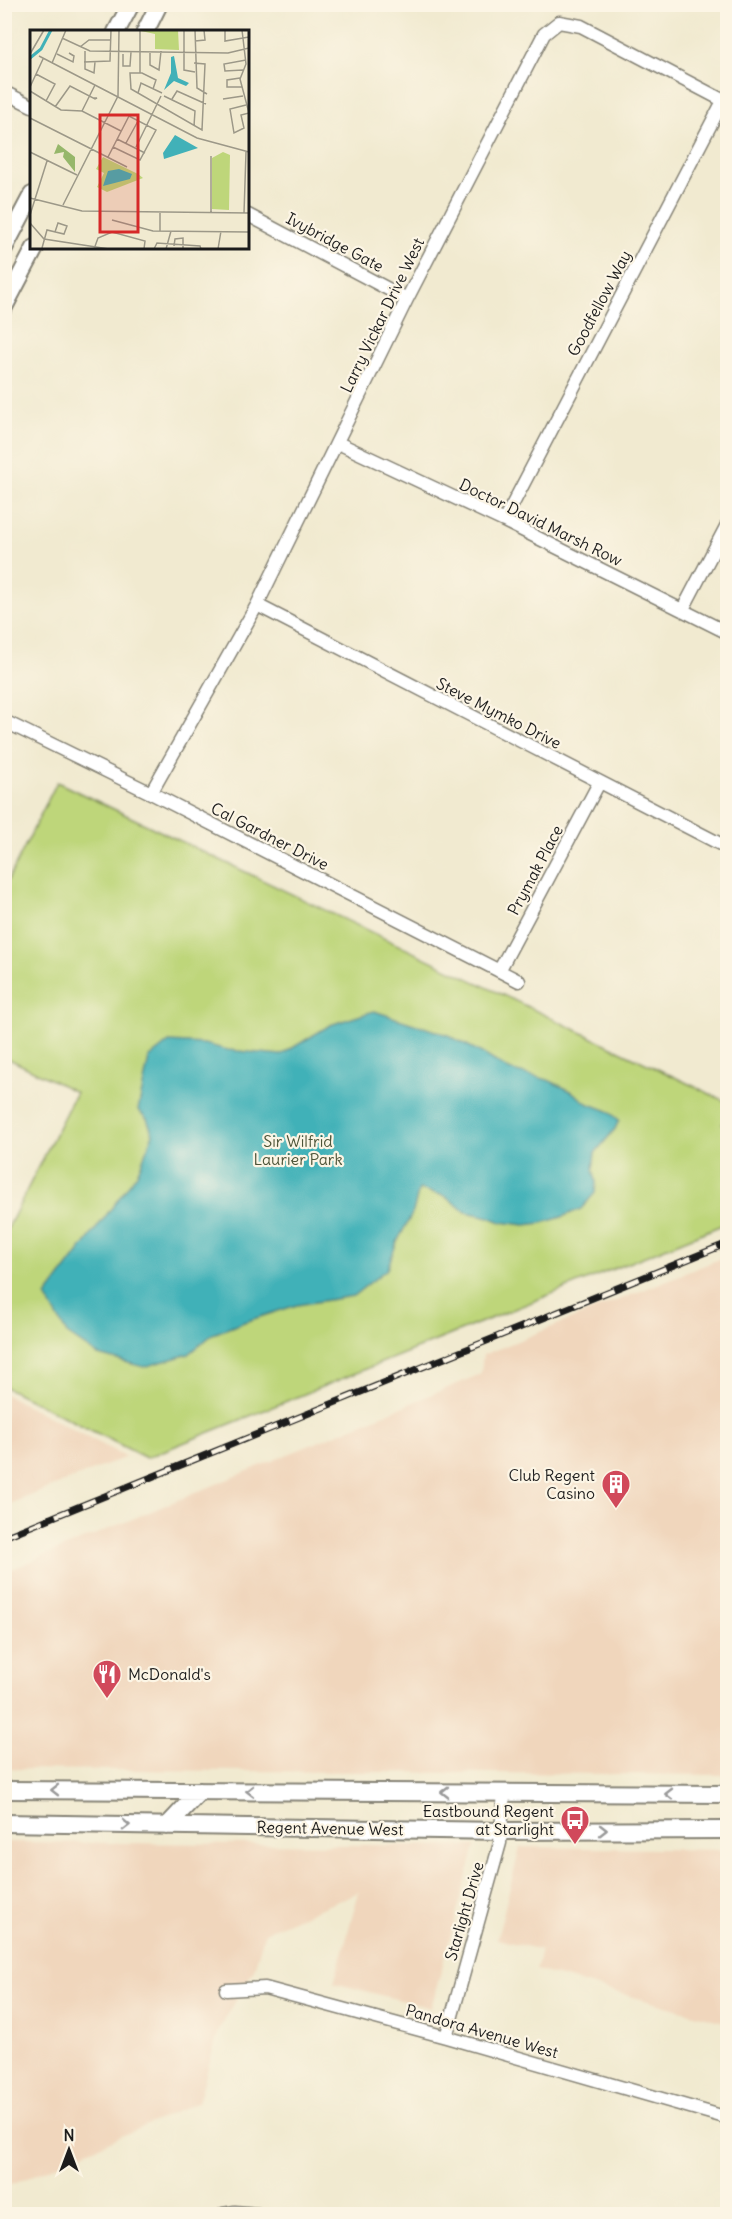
<svg xmlns="http://www.w3.org/2000/svg" width="732" height="2219" viewBox="0 0 732 2219" font-family="Delius,sans-serif">
<style>
.built{fill:#f0d6bc}
.green{fill:#bed67a;stroke:#6d794b;stroke-width:1.5}
.water{fill:#41b1b8;stroke:#2e666a;stroke-width:1.5}
.lines{fill:none;stroke-linecap:round;stroke-linejoin:round}
.street-casing{stroke:#868376;stroke-width:15}
.secondary-casing{stroke:#868376;stroke-width:20}
.street{stroke:#fff;stroke-width:12}
.secondary{stroke:#fff;stroke-width:16}
.rail-casing{stroke:#1c1c1c;stroke-width:7}
.rail{stroke:#fcf5e5;stroke-width:4.5;stroke-dasharray:14;stroke-linecap:butt}
.oneway{stroke:#999}
.labels{text-anchor:middle;stroke-width:4.5;stroke-linejoin:round;paint-order:stroke}
.street-label{font-size:16px;fill:#1c1c1c;stroke:#fcf5e5}
.park-label{font-size:16px;fill:#4d5438;stroke:#fcf5e5}
.poi-label{font-size:16px;fill:#1c1c1c;stroke:#fcf5e5;text-anchor:end}
.inset-river{fill:none;stroke:#41b1b8;stroke-width:3}
.inset-road{fill:none;stroke:#9c9888;stroke-width:1.5}
.view{fill:#d62828;fill-opacity:0.15;stroke:#d62828;stroke-width:3}
.inset-edge{fill:none;stroke:#1c1c1c;stroke-width:3}
</style>
<rect width="100%" height="100%" fill="#fcf5e5"/>
<filter id="ink" filterUnits="userSpaceOnUse"><feTurbulence type="fractalNoise" baseFrequency=".0167" numOctaves="2"/><feDisplacementMap in="SourceGraphic" scale="12" xChannelSelector="R" yChannelSelector="G"/><feConvolveMatrix kernelMatrix="1 2 1 2 8 2 1 2 1" color-interpolation-filters="sRGB"/></filter>
<filter id="wash" filterUnits="userSpaceOnUse"><feTurbulence type="fractalNoise" baseFrequency=".008" numOctaves="4" result="noise"/><feDisplacementMap in="SourceGraphic" scale="24" xChannelSelector="R" yChannelSelector="G"/><feGaussianBlur stdDeviation="1.35" result="paint"/><feColorMatrix in="noise" values="0 0 0 0 0 0 0 0 0 0 0 0 0 0 0 0 0 1.4 0 .05"/><feComposite in="paint" operator="in"/></filter>
<g filter="url(#wash)">
<rect width="100%" height="100%" fill="#f1ead0"/>
<path class="built" d="M727 1256V1775L5 1769V1572L481 1374 483 1355Z
M5 1394 126 1457 5 1506Z
M4 1842 475 1846 431 2008 334 1983 359 1892 265 1932 254 1969 219 2030 198 2102 16 2183 5 2184Z
M520 1847 727 1850V2023L536 1970 541 1950 497 1939Z"/>
<path class="green" d="M57 782 727 1102V1117L722 1124 727 1127V1223L146 1458 5 1387 4 1236 76 1092 5 1057V886Z"/>
<path class="water" d="M374 1011 448 1035 480 1052 509 1070 548 1080 571 1091 587 1103 608 1111 619 1120 615 1129 595 1153 593 1169 596 1182 595 1193 581 1209 562 1217 542 1223 525 1225 501 1222 489 1217 466 1212 445 1196 419 1189 413 1212 397 1242 387 1269 353 1296 297 1305 244 1322 213 1334 189 1354 144 1367 98 1355 67 1334 46 1296 137 1174 153 1134 147 1119 138 1110 149 1058 169 1042 204 1044 228 1050 281 1055 330 1025Z"/>
</g>
<g filter="url(#ink)">
<g class="lines">
<g class="street-casing">
<path id="street" d="M4 92 32 106
M248 215 407 299
M338 443 504 521 728 633
M504 521 723 101
M257 605 728 848
M683 609 728 523
M4 721 151 793 519 981
M151 793 257 605 407 299 544 34 559 22 581 26 728 103
M499 971 599 783
M226 1990 265 1988 446 2037 728 2118
M446 2037 500 1843 504 1792
M223 2214 235 2212 258 2214"/>
</g>
<g class="secondary-casing">
<path id="secondary" d="M116 32 131 4
M145 32 159 4
M4 248 32 195
M4 307 35 248
M4 1790 728 1794
M4 1823 503 1831 728 1830
M167 1826 200 1791"/>
</g>
<use href="#street" class="street"/>
<use href="#secondary" class="secondary"/>
<g class="rail-casing">
<path id="rail" d="M4 1537 728 1243"/>
</g>
<use href="#rail" class="rail"/>
</g>
<defs><path id="oneway-chevron" d="M-2-3.5L2.5 0L-2 3.5" fill="none" stroke-width="1.6" stroke-linecap="round" stroke-linejoin="round" transform="scale(1.5)"/></defs>
<g class="oneway">
<use href="#oneway-chevron" transform="translate(55 1790) rotate(-180)"/>
<use href="#oneway-chevron" transform="translate(250 1791) rotate(-180)"/>
<use href="#oneway-chevron" transform="translate(445 1792) rotate(-180)"/>
<use href="#oneway-chevron" transform="translate(669 1794) rotate(-180)"/>
<use href="#oneway-chevron" transform="translate(126 1825) rotate(1)"/>
<use href="#oneway-chevron" transform="translate(603 1830)"/>
</g>
</g>
<defs>
<g id="building-pin" transform="scale(1.5)"><path d="M0 17L-7.5 6A9.5 9.5 0 1 1 7.5 6Z" fill="#d1495b" stroke="#fcf5e5"/><path d="M-4-6H4V6H1V3H-1V6H-4ZM-2.5-4.3h1.7v1.8h-1.7ZM.8-4.3h1.7v1.8H.8ZM-2.5-1h1.7V.8h-1.7ZM.8-1h1.7V.8H.8Z" fill="#fff"/></g>
<g id="restaurant-pin" transform="scale(1.5)"><path d="M0 17L-7.5 6A9.5 9.5 0 1 1 7.5 6Z" fill="#d1495b" stroke="#fcf5e5"/><path d="M-5-6h1v4h1v-4h1v4h1v-4h1v5L-1.5 .5V6h-2V.5L-5-1ZM5-6V6H3V1.5H1.5Q1.5-4 5-6Z" fill="#fff"/></g>
<g id="bus-pin" transform="scale(1.5)"><path d="M0 17L-7.5 6A9.5 9.5 0 1 1 7.5 6Z" fill="#d1495b" stroke="#fcf5e5"/><path d="M-5-6H5V4H4V6H2V4H-2V6H-4V4H-5ZM-3.5-4V0h7V-4ZM-3.5 1.2v1.5H-2V1.2ZM2 1.2v1.5H3.5V1.2Z" fill="#fff"/></g>
</defs>
<g fill-rule="evenodd">
<use href="#building-pin" x="616" y="1484"/>
<use href="#restaurant-pin" x="107" y="1674"/>
<use href="#bus-pin" x="575" y="1820"/>
</g>
<g class="labels">
<g class="street-label">
<text transform="translate(335 242) rotate(28)" y="6">Ivybridge Gate</text>
<text transform="translate(599 303) rotate(-62)" y="6">Goodfellow Way</text>
<text transform="translate(382 315) rotate(-64)" y="6">Larry Vickar Drive West</text>
<text transform="translate(541 522) rotate(26)" y="6">Doctor David Marsh Row</text>
<text transform="translate(499 713) rotate(27)" y="6">Steve Mymko Drive</text>
<text transform="translate(270 836) rotate(27)" y="6">Cal Gardner Drive</text>
<text transform="translate(535 870) rotate(-62)" y="6">Prymak Place</text>
<text transform="translate(330 1828) rotate(1)" y="6">Regent Avenue West</text>
<text transform="translate(464 1911) rotate(-74)" y="6">Starlight Drive</text>
<text transform="translate(482 2031) rotate(16)" y="6">Pandora Avenue West</text>
</g>
<g class="park-label">
<text x="298" y="1147">Sir Wilfrid<tspan x="298" dy="18">Laurier Park</tspan></text>
</g>
<g class="poi-label">
<text x="595" y="1481">Club Regent<tspan x="595" dy="18">Casino</tspan></text>
<text x="128" y="1680" text-anchor="start">McDonald's</text>
<text x="554" y="1817">Eastbound Regent<tspan x="554" dy="18">at Starlight</tspan></text>
</g>
</g>
<g transform="translate(30 30)">
<rect width="219" height="219" fill="#f1ead0"/>
<path d="M148 0 149 20 125 19V4L111 1ZM193 122 200 125 199 180 182 179V128ZM73 127 108 144 113 148 77 162 67 157 74 143 66 139Z" fill="#bed67a"/>
<path d="M28 114 45 127V142L33 127 34 122 24 124Z" fill="#96b76a"/>
<path d="M144 26 148 48 159 53 156 56 144 51 134 60 141 43V27ZM145 105 168 118 134 129 133 123ZM89 139 102 144 100 149 73 156 78 141Z" fill="#41b1b8"/>
<path class="inset-river" d="M0 28 11 19 21 0"/>
<path class="inset-road" d="M154 0V40L165 42M165 0 167 58 177 64M195 0V11L219 7M212 0 216 34 210 49 219 83 211 85 214 98 204 103 200 79 216 75M32 8 60 21 198 23 219 18M165 11 175 10 174 0M50 17 59 10H80M55 21V39L64 43 65 32M120 22V35L129 40 131 21M0 24 14 0M27 24 43 32 44 26 39 23M93 24V36H100L101 22M9 26 167 108 219 122M54 32 80 31 81 0M22 33 36 0M213 40 195 41 194 34 216 30M110 43V0M6 44 25 54 16 71M210 48 197 50V57H212M0 57 13 29M123 59 126 50 112 43H100L101 59 172 100 175 34 164 33M0 61 31 80 52 81 91 101M108 63 111 53 132 63M134 66 165 81 164 96M142 69 147 61 176 74M193 69 213 66M25 77 40 56 65 69 67 68H63M52 81 65 55M0 88 97 137M87 109 115 123M96 113 108 91M106 117 131 66M0 122 47 145M78 127 99 86 126 100 110 130 83 117M0 168 52 181 219 183M33 175 88 66 89 0M181 182V126M214 183 216 122M0 185 17 131M82 190 123 201 219 202M0 193 14 209 79 219M130 201V182M144 216 145 209 153 208V219M12 218 17 200 34 204 37 196 28 193 25 202M64 219 68 208 82 202 115 211 114 219M124 219 127 213 170 216 171 219M136 219 141 201M188 219 191 201"/>
<path class="view" d="M70 85H108V202H70Z"/>
<rect width="219" height="219" class="inset-edge"/>
</g>
<rect width="732" height="2219" fill="none" stroke="#fcf5e5" stroke-width="24"/>
<g transform="translate(69 2150)" stroke="#fcf5e5" stroke-width="4.5" paint-order="stroke">
<path d="M0-4.5L10 22L0 15L-10 22Z" fill="#1c1c1c"/>
<text y="-9" font-size="16" font-weight="bold" text-anchor="middle" fill="#1c1c1c">N</text>
</g>
</svg>
